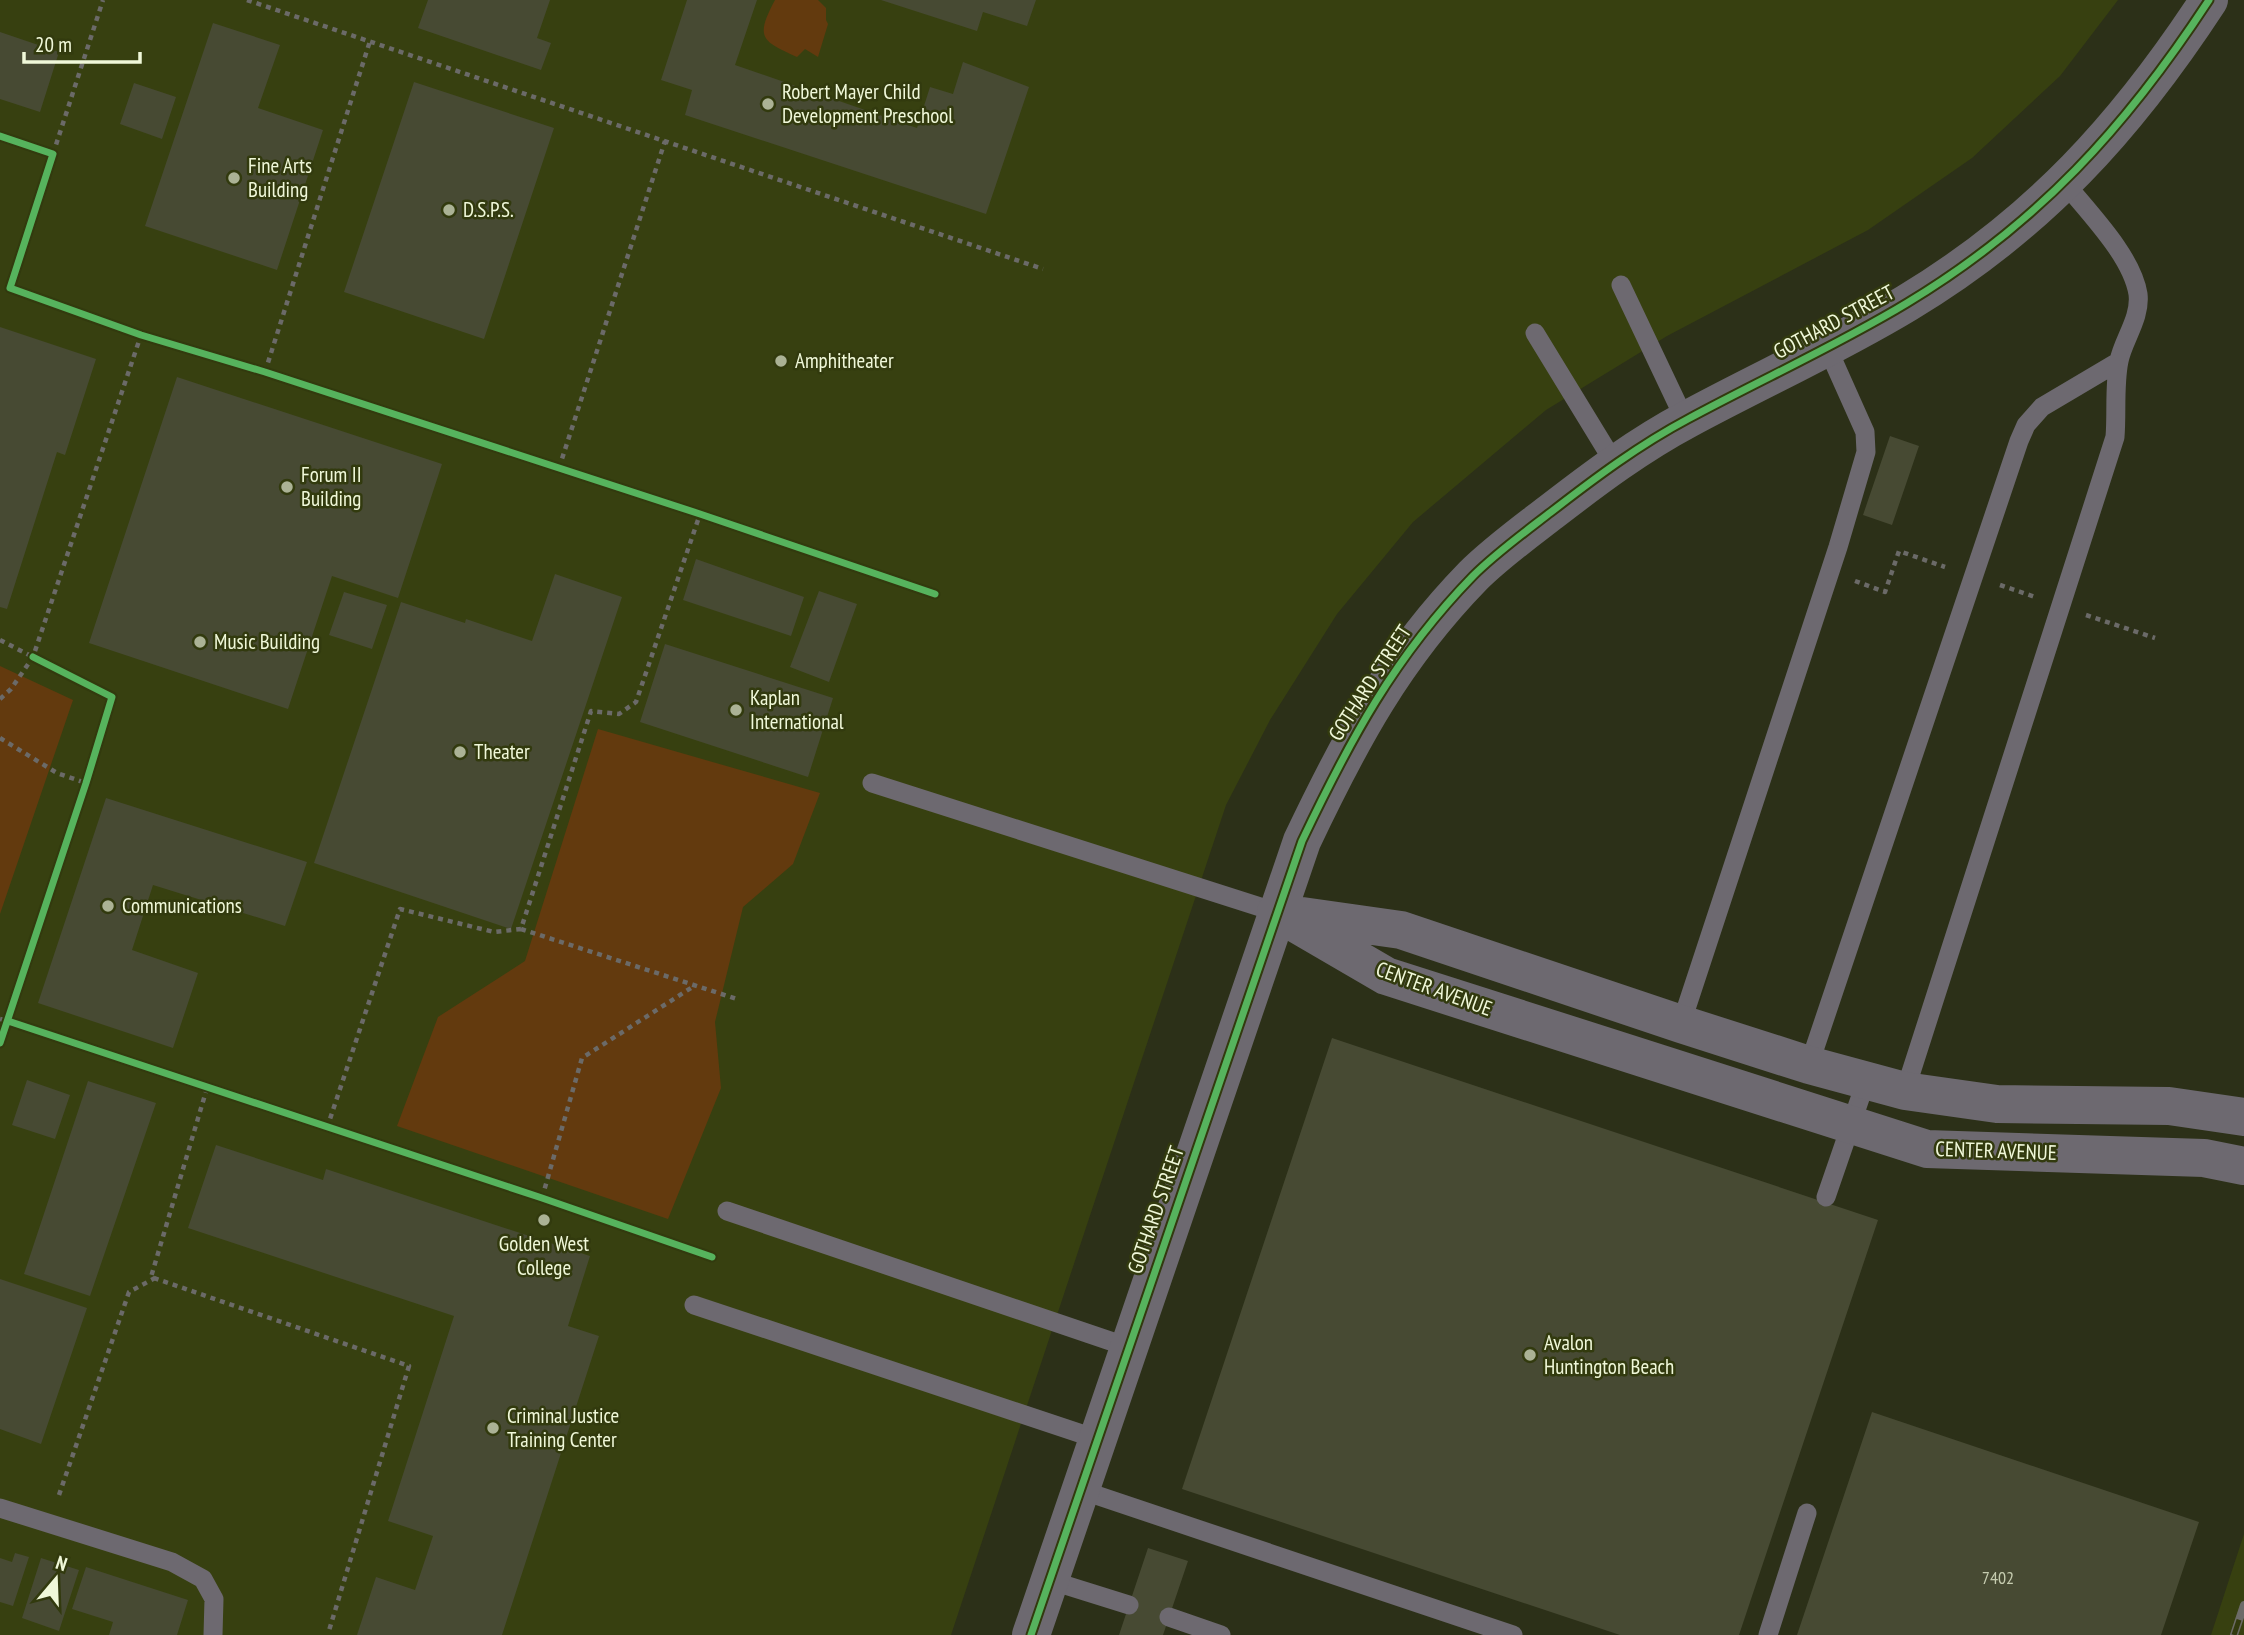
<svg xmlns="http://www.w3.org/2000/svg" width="2244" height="1635" viewBox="0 0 2244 1635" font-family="'PT Sans Narrow',sans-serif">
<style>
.built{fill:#374010}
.green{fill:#633a0e}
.building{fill:#474a33}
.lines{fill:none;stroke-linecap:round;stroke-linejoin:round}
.path{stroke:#6b6a68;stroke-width:4.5;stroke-dasharray:5 5;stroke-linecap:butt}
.service{stroke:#6d6970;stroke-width:19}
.tertiary{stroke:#6d6970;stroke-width:38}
.rail-casing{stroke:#6c6b68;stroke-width:8}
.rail{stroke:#323a0e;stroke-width:5;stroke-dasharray:16;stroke-linecap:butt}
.cycleway-casing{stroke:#323a0e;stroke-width:11}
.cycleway{stroke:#56b35d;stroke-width:7}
.poi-dot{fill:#abb295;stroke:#323a0e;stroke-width:2.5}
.labels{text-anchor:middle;stroke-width:5;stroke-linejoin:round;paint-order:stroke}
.number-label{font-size:18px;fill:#c6ccb0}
.poi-label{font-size:21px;fill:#f0f8d9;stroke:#323a0e;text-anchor:start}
.street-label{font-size:21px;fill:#f0f8d9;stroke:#323a0e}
</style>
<rect width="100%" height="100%" fill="#2c3018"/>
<path class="built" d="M0 0H2118L2060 76 1972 158 1868 230 1667 336 1546 410 1413 522 1337 614 1270 720 1226 805 951 1635H0Z
M2244 1534V1635H2211Z"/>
<path class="green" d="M775 0H818L826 8V20L828 24 818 57 805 49 797 57C763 41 754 39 775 0Z
M0 666 73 700 0 914Z
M598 729 820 793 793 864 743 907 715 1022 721 1088 668 1219 397 1126 438 1017 525 961Z"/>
<path class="building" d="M428 0H550L537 38 551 43 541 70 418 28Z
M687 0H757L735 65 917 128 930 87 953 94 963 62 1029 87 986 214 685 115 692 90 661 80Z
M881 0H1036L1027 26 983 12 977 31Z
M213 23 280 45 258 108 323 130 277 270 145 226Z
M0 32 59 52 40 112 0 99Z
M414 82 554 128 484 339 344 292Z
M134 83 176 97 162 139 120 124Z
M0 327 96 359 65 455 57 452 7 609 0 607Z
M177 377 442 464 398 598 332 576 288 709 89 643Z
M1890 436 1919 446 1892 525 1863 515Z
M696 559 804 597 791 636 683 600Z
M555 574 622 597 511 929 314 863 401 602 465 623 466 619 532 641Z
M819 591 857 604 829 682 790 667Z
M344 592 387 605 372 649 329 635Z
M665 644 833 698 808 777 640 722Z
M106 798 307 862 285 926 153 885 132 950 198 973 173 1048 38 1003Z
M1332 1038 1878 1220 1739 1635H1620L1182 1489Z
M27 1080 70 1095 55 1139 12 1125Z
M88 1081 156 1103 90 1296 24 1274Z
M216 1145 323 1180 326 1169 590 1256 568 1326 599 1336 502 1635H357L376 1577 415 1590 433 1536 388 1521 454 1316 188 1228Z
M0 1279 87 1308 41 1444 0 1429Z
M1872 1412 2199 1522 2161 1635H1797Z
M1148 1548 1188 1561 1163 1635H1119Z
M15 1553 29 1557 13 1606 0 1602V1558L12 1562Z
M41 1558 79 1570 59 1631 22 1618Z
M86 1567 188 1600 177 1635H109L113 1622 72 1609Z"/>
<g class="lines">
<path class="path" d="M247 0 1043 269
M53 154 103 0
M265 372 370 41
M559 468 665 141
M1855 581 1885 592 1899 551 1945 567
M2000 585 2035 597
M2086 615 2155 638
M0 640 33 657
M0 699 11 689 33 657 141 335
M0 738 57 773 86 783
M521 929 737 999
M0 1019 8 1021
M207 1088 151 1277 409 1366 328 1634
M327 1128 400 909 494 932 521 929 591 711 619 714 636 702 700 514
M542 1198 582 1058 694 986
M59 1495 129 1292 155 1278"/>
<path class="service" d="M1621 285 1685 420
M1535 333 1615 464
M872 783 1276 912
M1681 1024 1838 547 1866 452 1865 432 1827 347
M1809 1065 2019 441 2026 425 2042 407 2118 362
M1905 1091 2115 437C2117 413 2114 385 2119 361 2123 340 2141 318 2138 294 2132 256 2089 213 2064 182
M1826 1197 1866 1081
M727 1211 1128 1347
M694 1305 1097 1439
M1081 1490 1513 1635
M0 1508 172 1562 203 1579 214 1599 213 1635
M1049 1580 1129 1605
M1169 1617 1221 1635
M1768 1635 1807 1513"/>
<path class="tertiary" d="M1276 912 1386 976 1927 1149 2204 1158 2244 1166
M1295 915 1401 930 1681 1024 1809 1065 1905 1091 1997 1104 2169 1106 2244 1117
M1031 1635 1302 841C1350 740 1394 657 1473 576 1496 553 1525 532 1551 512 1595 478 1639 445 1688 419 1760 380 1836 346 1907 303 2038 224 2126 127 2209 0"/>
<g class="rail-casing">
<path id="rail" d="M2234 1635 2244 1605"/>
</g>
<use href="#rail" class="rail"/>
<g class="cycleway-casing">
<path id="cycleway" d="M0 136 53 154 10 288 141 335 265 372 700 514 935 594
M8 1021 542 1198 712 1257
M0 1043 86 783 112 697 33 657
M1031 1635 1302 841C1350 740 1394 657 1473 576 1496 553 1525 532 1551 512 1595 478 1639 445 1688 419 1760 380 1836 346 1907 303 2038 224 2126 127 2209 0"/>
</g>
<use href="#cycleway" class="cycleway"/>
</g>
<g class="poi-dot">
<circle cx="768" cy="104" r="7"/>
<circle cx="234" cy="178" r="7"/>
<circle cx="449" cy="210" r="7"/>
<circle cx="781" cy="361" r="7"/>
<circle cx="287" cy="487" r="7"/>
<circle cx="200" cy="642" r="7"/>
<circle cx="736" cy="710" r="7"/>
<circle cx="460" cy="752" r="7"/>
<circle cx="108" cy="906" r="7"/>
<circle cx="544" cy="1220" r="7"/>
<circle cx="1530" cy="1355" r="7"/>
<circle cx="493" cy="1428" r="7"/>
</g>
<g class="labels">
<g class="number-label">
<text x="1998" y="1584">7402</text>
</g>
<g class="poi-label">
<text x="782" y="99">Robert Mayer Child<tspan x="782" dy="24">Development Preschool</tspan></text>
<text x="248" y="173">Fine Arts<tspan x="248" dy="24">Building</tspan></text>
<text x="463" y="217">D.S.P.S.</text>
<text x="795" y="368">Amphitheater</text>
<text x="301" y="482">Forum II<tspan x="301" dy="24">Building</tspan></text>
<text x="214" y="649">Music Building</text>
<text x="750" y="705">Kaplan<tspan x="750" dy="24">International</tspan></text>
<text x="474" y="759">Theater</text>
<text x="122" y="913">Communications</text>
<text x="544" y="1251" text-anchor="middle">Golden West<tspan x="544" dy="24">College</tspan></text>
<text x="1544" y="1350">Avalon<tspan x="1544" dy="24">Huntington Beach</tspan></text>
<text x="507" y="1423">Criminal Justice<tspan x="507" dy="24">Training Center</tspan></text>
</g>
<g class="street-label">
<text transform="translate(1834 322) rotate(-28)" y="7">GOTHARD STREET</text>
<text transform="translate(1370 683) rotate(-57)" y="7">GOTHARD STREET</text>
<text transform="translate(1434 989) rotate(20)" y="7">CENTER AVENUE</text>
<text transform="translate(1996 1151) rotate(2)" y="7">CENTER AVENUE</text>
<text transform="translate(1156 1210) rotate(-71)" y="7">GOTHARD STREET</text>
</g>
</g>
<g transform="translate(56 1579) rotate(19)" stroke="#323a0e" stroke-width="5" paint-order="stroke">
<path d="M0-5L12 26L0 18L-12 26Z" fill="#f0f8d9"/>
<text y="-10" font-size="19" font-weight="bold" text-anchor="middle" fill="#f0f8d9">N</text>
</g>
<path d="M24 52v10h116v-10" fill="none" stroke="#f0f8d9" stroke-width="3.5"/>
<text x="35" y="52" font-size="21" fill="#f0f8d9" stroke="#323a0e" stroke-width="5" paint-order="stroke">20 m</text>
</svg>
